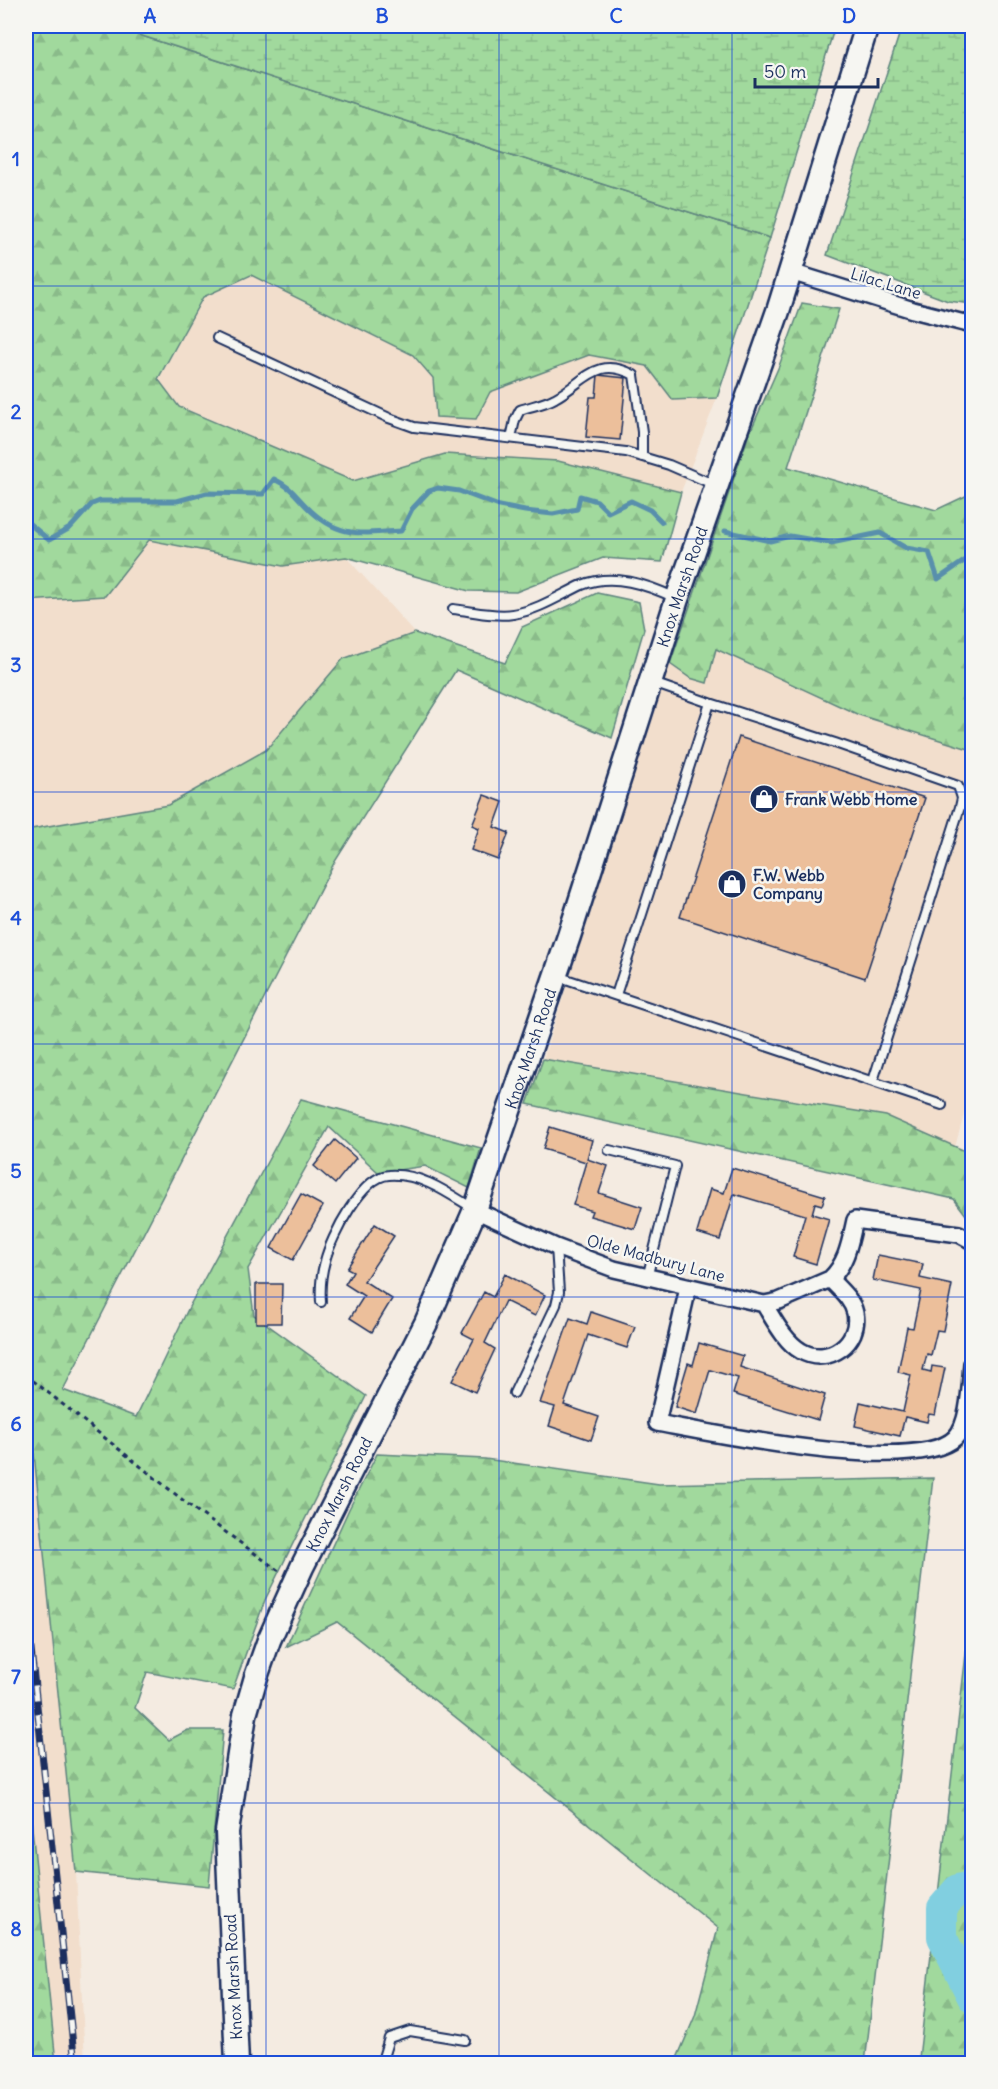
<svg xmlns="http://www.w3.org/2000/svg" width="998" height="2089" viewBox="0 0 998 2089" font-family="Delius,sans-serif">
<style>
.built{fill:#f2decc}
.forest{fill:url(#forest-firs);stroke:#5e847e;stroke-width:1.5}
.wetland{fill:url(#wetland-marsh);stroke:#5e847e;stroke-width:1.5}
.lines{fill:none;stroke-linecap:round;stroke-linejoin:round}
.stream{stroke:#588fac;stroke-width:5}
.river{stroke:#81cfe0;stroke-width:30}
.building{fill:#ecbf9b;stroke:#1b2f5e;stroke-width:1.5}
.service-casing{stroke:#1b2f5e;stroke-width:12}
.minor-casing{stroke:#1b2f5e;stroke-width:20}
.secondary-casing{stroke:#1b2f5e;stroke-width:27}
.path{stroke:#1b2f5e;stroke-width:3;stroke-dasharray:4.5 4.5;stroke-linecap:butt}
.service{stroke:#f6f6f2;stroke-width:8}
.minor{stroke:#f6f6f2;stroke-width:15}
.secondary{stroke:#f6f6f2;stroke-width:22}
.rail-casing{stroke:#1b2f5e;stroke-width:7}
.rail{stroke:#f6f6f2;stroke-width:4.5;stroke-dasharray:14;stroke-linecap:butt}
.grid{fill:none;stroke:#1d4ed8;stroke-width:1.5;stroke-opacity:0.55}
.labels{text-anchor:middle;stroke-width:5;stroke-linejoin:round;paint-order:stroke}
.street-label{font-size:16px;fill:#1b2f5e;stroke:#f6f6f2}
.poi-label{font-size:16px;font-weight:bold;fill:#1b2f5e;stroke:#f6f6f2;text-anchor:start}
.neatline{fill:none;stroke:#1d4ed8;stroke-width:2}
.grid-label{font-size:20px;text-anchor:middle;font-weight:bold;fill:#1d4ed8}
</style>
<defs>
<pattern id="forest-firs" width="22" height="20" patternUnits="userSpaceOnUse" patternTransform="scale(1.5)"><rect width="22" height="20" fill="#a1d99d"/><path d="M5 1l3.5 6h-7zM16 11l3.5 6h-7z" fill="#8abb8a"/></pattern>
<pattern id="wetland-marsh" width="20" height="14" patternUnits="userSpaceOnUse" patternTransform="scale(1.5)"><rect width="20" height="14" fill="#a1d99d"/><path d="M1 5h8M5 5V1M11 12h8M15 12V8" fill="none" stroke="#8abb8a"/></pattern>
</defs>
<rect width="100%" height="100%" fill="#f4ebe1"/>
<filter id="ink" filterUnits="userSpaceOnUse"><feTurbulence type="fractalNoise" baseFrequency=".0167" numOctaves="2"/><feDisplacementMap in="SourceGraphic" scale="12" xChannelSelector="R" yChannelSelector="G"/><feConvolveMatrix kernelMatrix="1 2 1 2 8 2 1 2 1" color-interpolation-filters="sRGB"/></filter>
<g filter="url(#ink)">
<path class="built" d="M251 275 413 355 433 378 436 417 490 392 589 355 647 366 673 400 717 398 681 492 558 461 445 454 353 481 179 407 158 380 203 297Z
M149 540 283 566 346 557 415 633 343 659 266 750 168 805 26 830V601L105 596Z
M715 649 859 715 972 750V1086L955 1147 886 1116 543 1059 670 664 690 678Z
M26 1374 76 1872 85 2063H56L26 1769Z"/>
<path class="forest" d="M26 26H111L770 238 717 398 673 400 647 366 589 355 490 392 476 419 436 417 433 378 413 355 251 275 203 297 158 379 179 407 353 481 445 454 558 461 681 492 662 562 603 558 516 592 469 591 346 557 283 566 149 540 105 596 26 601Z
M802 303 839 309 788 467 936 510 972 493V750L859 715 716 649 707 683 690 678 670 664 748 437 779 366Z
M597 593 639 602 644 629 612 738 456 670 334 863 63 1390 136 1417 189 1307 301 1099 481 1148 469 1188 425 1166 379 1173 329 1127 248 1269 254 1315 366 1396 265 1600 233 1689 147 1672 135 1708 169 1740 188 1730H223L209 1886 76 1872 26 1374V830L168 805 266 750 343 659 415 633 505 663 522 627Z
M543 1059 886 1116 972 1154V1223L954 1199 527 1104Z
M377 1454 485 1459 659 1484 933 1478 865 2063H675L695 2016 718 1928 337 1622 286 1647 349 1509Z
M972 1602V2063H922L919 2058Z
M26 1769 56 2063H26Z"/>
<path class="wetland" d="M111 26H835L770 238Z
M902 26H972V304L948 301 827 255Z"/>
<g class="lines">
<path class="stream" d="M26 521 49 540 70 528 92 504 100 501H177L207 493 263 494 274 479C292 488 293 493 306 506 337 538 359 534 401 531L412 509 429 491 438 488 459 491 499 506 525 511 553 514 577 509 580 496 597 501 608 512 631 501 650 510 662 522
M725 531 770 541 790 536 831 543 880 533 906 548 929 552 938 579 970 557 972 558"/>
<path class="river" d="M972 1886 958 1889 942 1908V1937L972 1997"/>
</g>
<path class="building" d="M598 375 626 378 620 440 586 437 590 397H596Z
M739 737 925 798 865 978 680 917Z
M484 795 503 802 494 827 509 833 498 860 471 850 479 828 472 825Z
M550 1127 592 1140 587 1159 608 1166 599 1193 642 1207 635 1229 590 1216 592 1211 573 1205 586 1162 543 1149Z
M335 1140 356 1158 335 1184 314 1166Z
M732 1168 825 1196 822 1205 815 1203 812 1214 829 1219 816 1264 793 1257 805 1215 734 1194 720 1240 697 1233 710 1189 724 1193Z
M301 1194 323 1206 293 1260 271 1248Z
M375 1224 394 1236 364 1281 392 1299 372 1332 350 1318 364 1296 345 1284 353 1271 347 1268Z
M878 1255 923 1264 920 1278 952 1285 943 1331 937 1330 931 1355 927 1354 923 1370 931 1372 932 1366 945 1368 935 1415 929 1414 927 1422 905 1417 900 1436 855 1426 860 1402 903 1412 911 1375 898 1372 907 1327 913 1328 921 1290 873 1280Z
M505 1274 545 1295 535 1316 505 1301 485 1343 495 1349 475 1392 452 1381 474 1339 462 1333 484 1292 493 1297Z
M256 1284H282L281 1323H256Z
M591 1312 635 1327 627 1348 588 1335 564 1405 599 1417 591 1440 549 1426 555 1407 540 1403 570 1318 587 1324Z
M699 1343 743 1356 740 1367 825 1395 818 1420 733 1394 738 1378 710 1370 697 1414 675 1407 688 1363 693 1365Z"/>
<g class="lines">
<g class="service-casing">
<path id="service" d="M217 338 389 418 414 427 626 452 669 465 715 485
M511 438 515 420 520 410C531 406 545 404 555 398 585 382 597 355 634 375L642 432V457
M453 609C472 611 494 617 513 614 538 610 559 596 582 585 613 572 647 585 676 598
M710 703 835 743 958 786 962 798 960 807 873 1081
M557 976 942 1105
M616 995 710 703 653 683
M609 1150 675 1166 647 1278
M321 1302C320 1288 321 1275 325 1261 331 1237 362 1176 389 1175 421 1173 448 1193 474 1209
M514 1393 556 1305 559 1292 556 1247
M381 2064 389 2038 410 2031 465 2040"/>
</g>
<g class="minor-casing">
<path id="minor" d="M791 272 913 310 972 325
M475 1210 556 1247 614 1269 764 1304
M830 1279C839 1289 852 1299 855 1313 861 1342 828 1367 801 1351 785 1342 774 1320 764 1304L779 1301Z
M830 1279C847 1263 850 1242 855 1220L959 1234 972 1241
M688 1288 657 1423C712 1433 916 1476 955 1438 970 1423 970 1384 972 1363"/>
</g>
<g class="secondary-casing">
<g id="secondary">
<path id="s1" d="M237 2064 227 1832 245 1715 256 1677 269 1640 302 1567 426 1323 475 1210 569 936 677 599 778 311 867 26"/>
</g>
</g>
<path class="path" d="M26 1375 194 1509 279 1571"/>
<use href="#service" class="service"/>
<use href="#minor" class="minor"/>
<use href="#secondary" class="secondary"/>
<g class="rail-casing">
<path id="rail" d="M26 1602 75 2064"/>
</g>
<use href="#rail" class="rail"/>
</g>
</g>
<path class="grid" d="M266 26V2064M499 26V2064M732 26V2064M26 286H972M26 539H972M26 792H972M26 1044H972M26 1297H972M26 1550H972M26 1803H972"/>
<defs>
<g id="shop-disc" transform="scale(1.5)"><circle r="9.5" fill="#1b2f5e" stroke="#f6f6f2"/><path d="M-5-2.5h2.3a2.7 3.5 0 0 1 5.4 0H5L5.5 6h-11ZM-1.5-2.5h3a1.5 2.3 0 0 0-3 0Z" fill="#fff"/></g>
</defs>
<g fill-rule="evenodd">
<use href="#shop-disc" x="764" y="799"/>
<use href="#shop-disc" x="732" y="884"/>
</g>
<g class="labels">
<g class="street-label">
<text transform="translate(886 283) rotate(17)" y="6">Lilac Lane</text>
<text dy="6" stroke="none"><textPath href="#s1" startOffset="1563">Knox Marsh Road</textPath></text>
<text dy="6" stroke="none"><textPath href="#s1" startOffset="1077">Knox Marsh Road</textPath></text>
<text transform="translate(656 1258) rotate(15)" y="6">Olde Madbury Lane</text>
<text dy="6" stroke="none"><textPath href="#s1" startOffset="591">Knox Marsh Road</textPath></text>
<text transform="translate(233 1977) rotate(-93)" y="6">Knox Marsh Road</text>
</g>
<g class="poi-label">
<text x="785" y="805">Frank Webb Home</text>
<text x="753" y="881">F.W. Webb<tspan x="753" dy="18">Company</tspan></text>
</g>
</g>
<rect width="998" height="2089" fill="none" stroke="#f6f6f2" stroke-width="66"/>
<path d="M755 78v9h123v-9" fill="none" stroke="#1b2f5e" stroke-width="3"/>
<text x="764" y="78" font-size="18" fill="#1b2f5e" stroke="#f6f6f2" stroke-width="4.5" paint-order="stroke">50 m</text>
<rect x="33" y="33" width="932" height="2023" class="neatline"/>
<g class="grid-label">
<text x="150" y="23">A</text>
<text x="382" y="23">B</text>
<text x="616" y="23">C</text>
<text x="849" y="23">D</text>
<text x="16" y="166">1</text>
<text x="16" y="419">2</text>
<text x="16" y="672">3</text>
<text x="16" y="925">4</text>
<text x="16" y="1178">5</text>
<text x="16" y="1431">6</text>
<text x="16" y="1684">7</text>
<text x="16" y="1936">8</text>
</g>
</svg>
